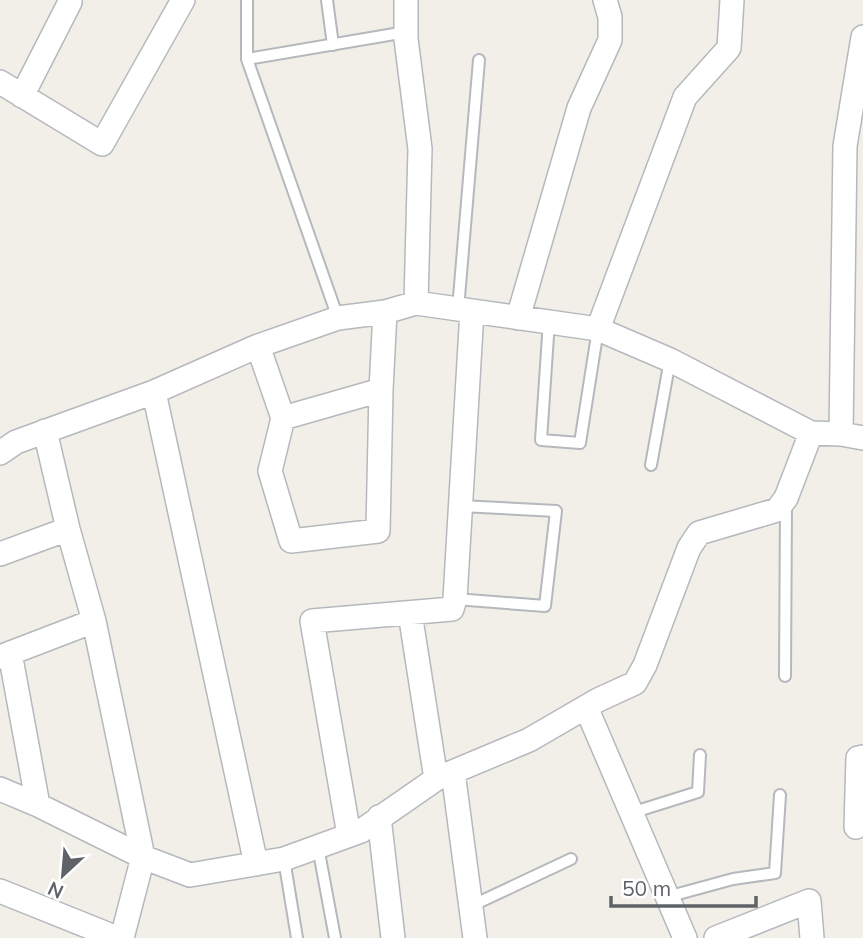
<svg xmlns="http://www.w3.org/2000/svg" width="863" height="938" viewBox="0 0 863 938" font-family="Mulish,sans-serif">
<style>
.lines{fill:none;stroke-linecap:round;stroke-linejoin:round}
.service-casing{stroke:#b5b8bc;stroke-width:14}
.minor-casing{stroke:#b5b8bc;stroke-width:26}
.service{stroke:#fff;stroke-width:10}
.minor{stroke:#fff;stroke-width:23}
</style>
<rect width="100%" height="100%" fill="#f1efe8"/>
<g class="lines">
<g class="service-casing">
<path id="service" d="M247 0V59L338 318
M327 0 333 45
M247 59 406 32
M458 309 479 60
M549 321 541 440 580 443 598 329
M651 465 670 360
M455 599 545 606 556 511 461 506
M785 676 786 504
M631 813 698 792 700 755
M318 847 335 938
M284 859 297 938
M667 897 733 879 775 873 780 795
M471 906 571 859"/>
</g>
<g class="minor-casing">
<path id="minor" d="M406 0V39L420 149 416 303
M0 82 102 144 183 0
M22 96 70 2
M518 318 579 108 610 40V17L605 0
M598 329 685 97 729 48 732 0
M258 346 283 418 270 471 291 541 378 531 381 390 385 312
M154 392 256 864
M283 418 381 390
M45 431 68 529 94 621 143 857 122 938
M841 434 845 146 863 37
M0 453 16 442 154 392 258 346 338 318 385 312 416 303 598 329 670 360 811 433 841 434 863 438
M0 554 68 529
M410 613 436 779
M10 653 38 805
M0 657 94 621
M586 707 685 938
M453 772 475 938
M0 789 38 805 143 857 190 875 284 859 361 831 436 779 529 740 598 700 635 683 645 665 689 548 699 533 777 510 786 498 811 433
M379 817 393 938
M856 827 858 758 863 757
M349 835 312 621 452 609 455 599 472 311
M0 891 117 938
M716 938 809 901 812 938"/>
</g>
<use href="#service" class="service"/>
<use href="#minor" class="minor"/>
</g>
<g transform="translate(63 875) rotate(206)" stroke="#ffffff" stroke-width="5" paint-order="stroke">
<path d="M0-5L12 26L0 18L-12 26Z" fill="#5f6368"/>
<text y="-10" font-size="19" font-weight="bold" text-anchor="middle" fill="#5f6368">N</text>
</g>
<path d="M611 896v10h145v-10" fill="none" stroke="#5f6368" stroke-width="3.5"/>
<text x="622" y="896" font-size="21" fill="#5f6368" stroke="#ffffff" stroke-width="5" paint-order="stroke">50 m</text>
</svg>
